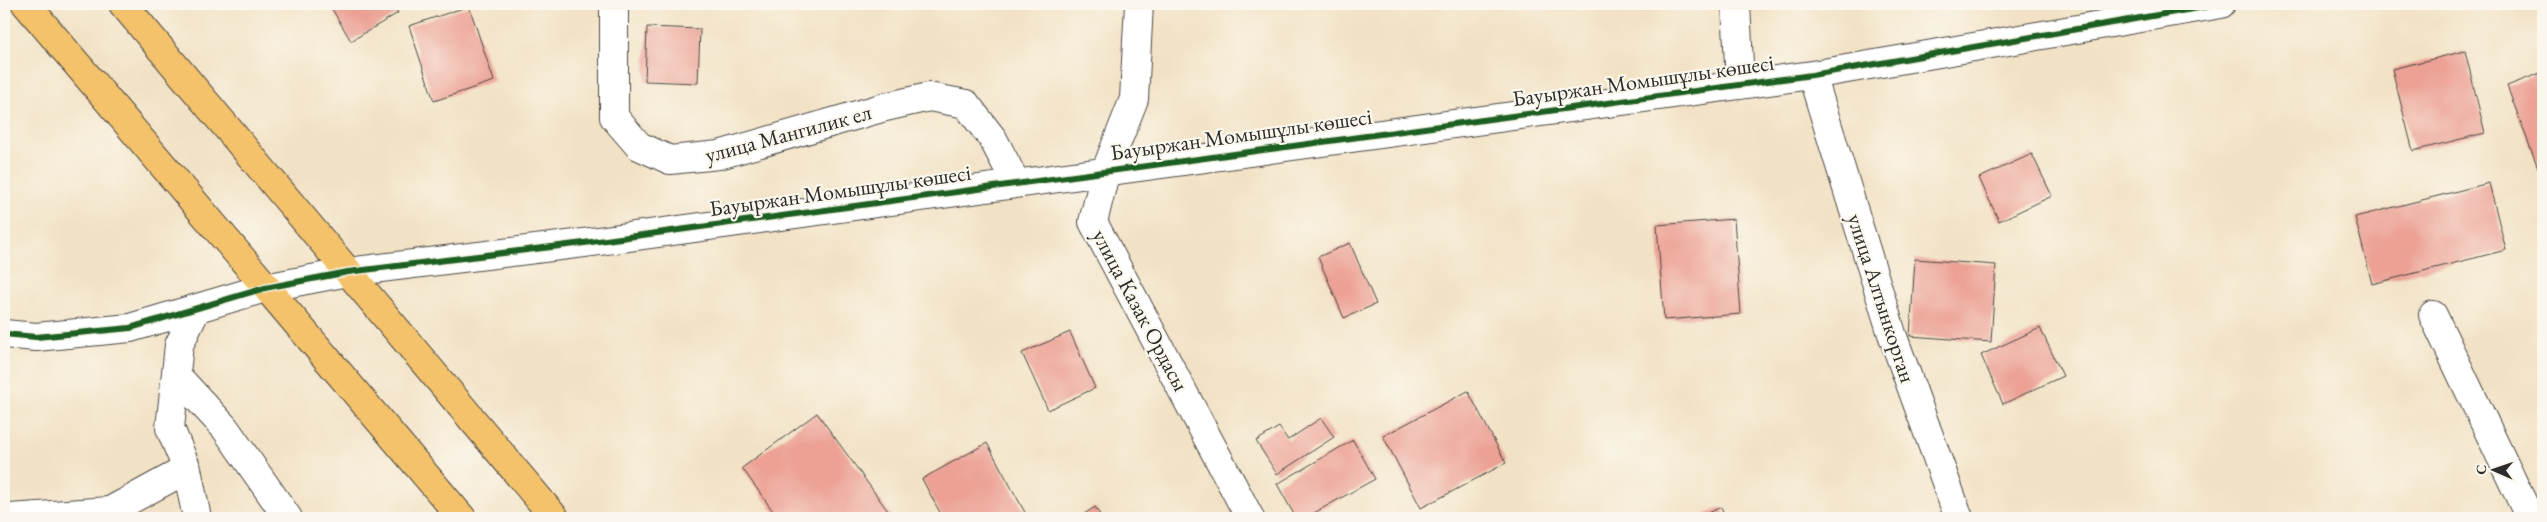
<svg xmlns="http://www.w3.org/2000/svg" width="2547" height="522" viewBox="0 0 2547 522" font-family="'EB Garamond',serif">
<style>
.building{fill:#eca194}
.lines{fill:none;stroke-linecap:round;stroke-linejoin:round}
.minor-casing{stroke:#494642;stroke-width:30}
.highway-casing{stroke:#494642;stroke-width:30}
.minor{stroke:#fff;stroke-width:28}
.highway{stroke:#f3c26a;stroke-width:28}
.cycleway-casing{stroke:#fbf7ec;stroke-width:9}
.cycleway{stroke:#1b5e20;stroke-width:6}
.labels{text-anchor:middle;stroke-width:4.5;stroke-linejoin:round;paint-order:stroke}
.street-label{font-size:22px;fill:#2b2b2b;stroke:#fbf7ec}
</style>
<rect width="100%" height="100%" fill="#fbf7ec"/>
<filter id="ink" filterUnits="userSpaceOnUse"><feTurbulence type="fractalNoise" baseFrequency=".02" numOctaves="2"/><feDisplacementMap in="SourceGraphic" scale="10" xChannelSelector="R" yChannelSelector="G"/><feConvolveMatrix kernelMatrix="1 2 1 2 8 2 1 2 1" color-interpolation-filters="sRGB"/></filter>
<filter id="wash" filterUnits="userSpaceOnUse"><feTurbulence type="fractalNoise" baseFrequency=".0096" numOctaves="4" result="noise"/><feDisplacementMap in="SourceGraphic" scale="20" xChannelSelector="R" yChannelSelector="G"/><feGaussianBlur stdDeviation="1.12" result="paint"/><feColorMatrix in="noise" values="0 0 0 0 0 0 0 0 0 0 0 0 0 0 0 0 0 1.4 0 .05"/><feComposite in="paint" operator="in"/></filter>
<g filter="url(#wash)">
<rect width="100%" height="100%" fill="#f2e2c5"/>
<g id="blocks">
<path class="building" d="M329 4H393L398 13 351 41Z
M469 6 494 81 434 101 409 26Z
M647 27 700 29 698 83 645 81Z
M2465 51 2485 133 2413 151 2392 69Z
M2543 72V181L2507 86Z
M2032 154 2052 196 1999 221 1979 178Z
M2489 183 2506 250 2372 284 2355 217Z
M1734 219 1741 314 1664 320 1657 225Z
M1350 243 1376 304 1344 318 1318 257Z
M1915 259 1996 265 1991 342 1910 336Z
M2040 328 2063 376 2003 404 1981 355Z
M1070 332 1095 388 1048 410 1022 353Z
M1468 391 1506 463 1421 508 1383 436Z
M817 413 893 518H778L742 468Z
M1321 418 1334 437 1277 474 1256 441 1279 427 1288 440Z
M1353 440 1375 479 1305 518H1296L1277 484Z
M987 443 1028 518H943L922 479Z
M1095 507 1102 518H1078Z
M1721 507 1726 518H1698Z"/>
</g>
</g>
<g filter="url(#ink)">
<use href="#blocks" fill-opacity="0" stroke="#494642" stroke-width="1"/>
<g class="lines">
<g class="minor-casing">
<path id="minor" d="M614 4V117L639 146 670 160 719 155 885 107 929 97 966 104 993 139 1016 183
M1139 4 1134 99 1106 170 1093 222 1250 518
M1736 4 1740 85
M1812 75 1892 334 1959 518
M2433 315 2530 518
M4 334 36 337 130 328 265 288 348 272 584 243 1812 75 2221 4
M176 375 225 428 288 518
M10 518 109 511
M97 518 187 469
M197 518 187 469 170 428 179 345 197 308"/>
</g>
<g class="highway-casing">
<path id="highway" d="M26 4 462 518
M123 4 555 518"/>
</g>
<use href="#minor" class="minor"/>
<use href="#highway" class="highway"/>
<g class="cycleway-casing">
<path id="cycleway" d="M4 334 36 337 130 328 265 288 348 272 584 243 1812 75 2221 4"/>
</g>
<use href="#cycleway" class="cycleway"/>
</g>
</g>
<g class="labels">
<g class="street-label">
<text transform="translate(1643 80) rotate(-8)" y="8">Бауыржан Момышұлы көшесі</text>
<text transform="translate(788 133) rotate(-15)" y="8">улица Мангилик ел</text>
<text transform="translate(1241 134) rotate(-8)" y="8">Бауыржан Момышұлы көшесі</text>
<text transform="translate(840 190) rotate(-8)" y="8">Бауыржан Момышұлы көшесі</text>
<text transform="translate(1882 298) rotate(72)" y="8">улица Алтынкорган</text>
<text transform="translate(1141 310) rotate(62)" y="8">улица Казак Ордасы</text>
</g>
</g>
<rect width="2547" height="522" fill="none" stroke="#fbf7ec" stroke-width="20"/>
<g transform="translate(2494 470) rotate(272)" stroke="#fbf7ec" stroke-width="4" paint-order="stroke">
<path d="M0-4L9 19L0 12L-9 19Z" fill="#2b2b2b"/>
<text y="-8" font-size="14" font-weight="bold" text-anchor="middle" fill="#2b2b2b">С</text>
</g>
</svg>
